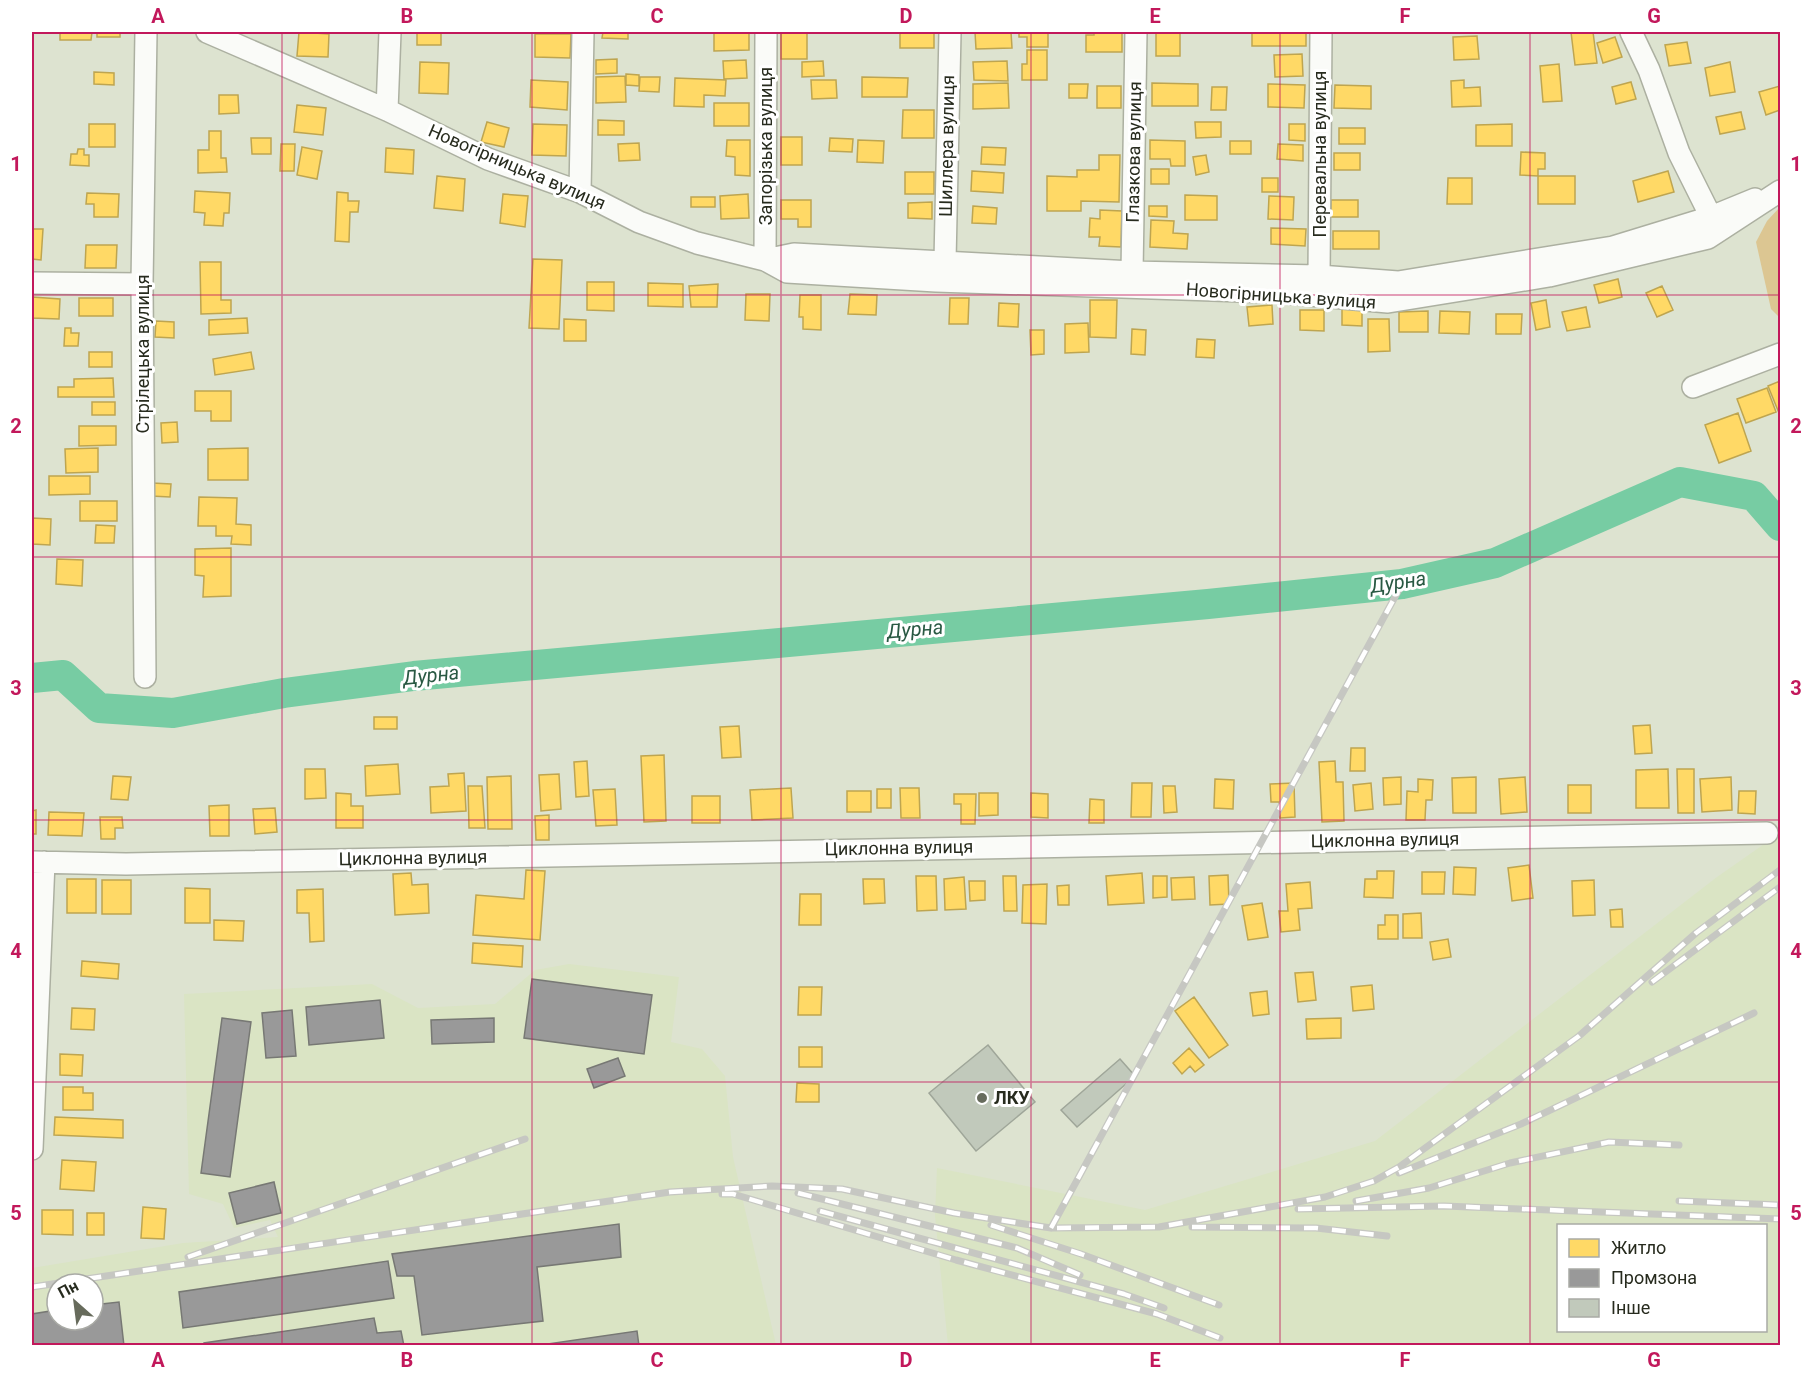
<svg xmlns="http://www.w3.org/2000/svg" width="1812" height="1377" viewBox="0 0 1812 1377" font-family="Roboto,sans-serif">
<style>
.built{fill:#dae4c4;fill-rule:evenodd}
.green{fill:#dcc692}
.homes{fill:#ffd966;stroke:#bea550;stroke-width:1.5}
.industry{fill:#999;stroke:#777874;stroke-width:1.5}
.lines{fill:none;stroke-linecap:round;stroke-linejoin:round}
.river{stroke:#77cca3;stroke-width:30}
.building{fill:#c1c9bb;stroke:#9fa699;stroke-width:1.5}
.minor-casing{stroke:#acb0a1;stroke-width:24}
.minor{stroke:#fafbf8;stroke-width:21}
.rail-casing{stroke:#c6c7c2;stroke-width:7}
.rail{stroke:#fff;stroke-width:4.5;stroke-dasharray:14;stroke-linecap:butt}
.grid{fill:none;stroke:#c2185b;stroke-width:1.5;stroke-opacity:0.55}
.poi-dot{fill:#676b5c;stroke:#fff;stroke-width:2}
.labels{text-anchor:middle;stroke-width:6;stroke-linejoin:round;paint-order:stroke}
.street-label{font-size:18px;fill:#272b1e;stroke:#fff}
.poi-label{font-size:18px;font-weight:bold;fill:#272b1e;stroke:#fff;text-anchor:start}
.water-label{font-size:20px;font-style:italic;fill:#295943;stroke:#fff}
.neatline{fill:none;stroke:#c2185b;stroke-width:2}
.grid-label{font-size:20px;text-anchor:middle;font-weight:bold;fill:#c2185b}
</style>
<rect width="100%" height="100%" fill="#dde3d0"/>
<path class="built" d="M1780 833V1345H948L935 1216 937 1168 1145 1210 1375 1141 1717 877ZM1558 1226H1766V1330H1558Z
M569 964 679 977 671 1042 702 1049 725 1076 733 1157 776 1345 32 1346V1268L183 1243 278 1237 270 1220 234 1228 223 1204 189 1194 184 994 372 984 418 1008 495 1004 535 970ZM57 1284H93V1320H57Z"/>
<path class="green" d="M1780 207V318L1771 309 1756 242 1767 221Z"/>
<path class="homes" d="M60 32H92L91 40H60Z
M97 32H120V37H97Z
M299 32 329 34 328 57 297 56Z
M417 32H441V45H417Z
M603 32H628V39L602 38Z
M714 32H749V50L714 51Z
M781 32H807V59H781Z
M900 32H934V48H900Z
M975 32H1011L1012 48 976 49Z
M1019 32H1048V47H1027V37H1019Z
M1094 32H1122V52H1086V35H1094Z
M1156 32H1180V56H1156Z
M1252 32H1306V46H1252Z
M1571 32H1593L1597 63 1575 65Z
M535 34H571L570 58 535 57Z
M1477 36 1479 59 1454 60 1453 37Z
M1615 37 1622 57 1603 63 1597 43Z
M1687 42 1691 63 1669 66 1665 45Z
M1027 50H1047V80H1022V64H1027Z
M1302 54 1303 76 1275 77 1274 55Z
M617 59V73L596 74V60Z
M746 60 747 78 724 79 723 61Z
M823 61 824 76 802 77V62Z
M1007 61 1008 81 974 80 973 62Z
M420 62 449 63 448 94 419 93Z
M1730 62 1735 92 1710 96 1705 68Z
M1559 64 1562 101 1543 102 1540 66Z
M94 72 114 73V85L94 84Z
M626 74 639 75V86L626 85Z
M625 76 626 102 596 103V77Z
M640 77H660L659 92 639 91Z
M862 77 908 78 907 97H862Z
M675 78 726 80 725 96 704 95V107L674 106Z
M531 80 568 82 567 110 530 107Z
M811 80H836L837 98 812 99Z
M1464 80V88L1480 87 1481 106 1452 107 1451 81Z
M1631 82 1636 99 1616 104 1612 87Z
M1008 83 1009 108 973 109V84Z
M1152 83 1198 84V106H1152Z
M1069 84H1088L1087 98H1069Z
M1268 84 1305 85 1304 108 1268 107Z
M1335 85 1371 86V109L1334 108Z
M1097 86H1121V108H1097Z
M1780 86V110L1766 115 1759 92Z
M1212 87H1227L1226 110H1211Z
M219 95H238L239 113 219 114Z
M714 103H749V126H714Z
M297 105 326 108 323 135 294 132Z
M903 110H934V138H902Z
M1741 112 1745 129 1720 134 1716 117Z
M598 120 624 121V135H598Z
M487 122 509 128 504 147 481 142Z
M1195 122H1221V137L1196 138Z
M89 124H115V147H89Z
M533 124 567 125 566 156 532 155Z
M1289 124H1305V141L1289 140Z
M1512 124V146H1476V125Z
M1339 128H1365V144H1339Z
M209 131H221V158H226L227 172 198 173V150H209Z
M781 137H802V165H781Z
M251 138H271V154H252Z
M830 138 853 139 852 152 829 151Z
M727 140H750V176L735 175V157L726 156Z
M858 140 884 141 883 163 857 162Z
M1150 140 1185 141V166H1171L1170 159H1150Z
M1230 141H1251V154H1230Z
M639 143 640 160 619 161 618 144Z
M281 144H295L294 171H280Z
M1278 144 1303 145V161L1277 159Z
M302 147 322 151 317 179 297 175Z
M982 147 1006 148 1005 165 981 164Z
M386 148 414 150 413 174 385 172Z
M78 149H84V155H89V166L70 165 71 154H77Z
M1521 152 1545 153V169H1538V176L1520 175Z
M1334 153H1360V170H1334Z
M1099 155H1120L1119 202 1081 201V211H1047V176L1077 177V170H1099Z
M1206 155 1209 172 1196 175 1193 157Z
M1151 169H1169V184H1151Z
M972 171 1004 173 1003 193 971 191Z
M1668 171 1674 192 1638 202 1633 181Z
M905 172H934V194H905Z
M437 176 465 179 463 211 434 208Z
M1538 176H1575V204H1538Z
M1262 178H1278V192H1262Z
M1448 178H1472V204H1447Z
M195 191 230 193 229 213H224L223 226 204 225 205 213 194 212Z
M337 192 348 193V201H359L358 212H350L349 242 335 241Z
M87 193 119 194 118 217H94V204H86Z
M503 194 528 196 525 227 500 223Z
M748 194 749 218 721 219 720 196Z
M1185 195 1217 196V220H1185Z
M1269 196 1294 197 1293 220 1268 219Z
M691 197H715V207H691Z
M781 200H811V227H798V219H781Z
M1331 200H1358V217H1331Z
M932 202V219L908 218V203Z
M973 206 997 208 996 224 972 223Z
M1149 206H1167V217L1149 216Z
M1100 210 1122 211 1121 247 1099 246 1100 237H1089L1090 218 1100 219Z
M1151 220 1174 221 1173 233 1188 234 1187 249 1150 247Z
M1271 228 1306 229 1305 246 1271 244Z
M32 229H43L41 260 32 259Z
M1333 231H1379V249H1333Z
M86 245H117L116 268H85Z
M533 259 562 260 559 329 529 328Z
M200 262H221V300H231V313L201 314Z
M1618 279 1622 297 1599 303 1594 285Z
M587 282H614V311L587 310Z
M648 283 683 284V307L648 306Z
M718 284 717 307H691L689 286Z
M1662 286 1673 310 1657 317 1646 293Z
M746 294H770L769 321 745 320Z
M850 294 877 295 876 315 848 314Z
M800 295H821V330L803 329V317H799Z
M32 297 60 299 59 319 32 318Z
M79 298H113V316H79Z
M950 298H969L968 324H949Z
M1090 300H1117L1116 338 1090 337Z
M1546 300 1550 327 1536 330 1531 303Z
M999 303 1019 304 1018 327 998 326Z
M1272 305 1273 324 1249 326 1247 307Z
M1342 307H1362V326L1342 325Z
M1586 307 1590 327 1567 331 1562 312Z
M1300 310H1324V331L1300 330Z
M1428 311V332H1399V312Z
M1440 311 1470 312 1469 334 1439 333Z
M1496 314H1522L1521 334H1496Z
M247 318 248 333 209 335V320Z
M564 319 586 320V341H564Z
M1368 319H1389L1390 351 1368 352Z
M156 321 174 322V338L155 337Z
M1088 323 1089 352 1065 353V324Z
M65 328H71V333H79L78 346H64Z
M1132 329 1146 330 1145 355 1131 354Z
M1030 330H1044V354L1031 355Z
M1197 339 1215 340 1214 358 1196 357Z
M89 352H112V367H89Z
M251 352 254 369 215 375 213 359Z
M113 378 114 397H58V387H74V379Z
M1780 381V413H1779L1768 386Z
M1767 388 1776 412 1746 423 1737 399Z
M195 391H231V421H211V411H195Z
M92 402H115V415H92Z
M1738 413 1751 451 1719 463 1705 425Z
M177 422 178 442 162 443 161 423Z
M79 426H116V445L79 446Z
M98 448V472L66 473 65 449Z
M248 448V480H208V449Z
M49 476H90V494L49 495Z
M152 483 171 484 170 497 151 496Z
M199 497 237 498 236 524 251 525V545L231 544 232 536H216V526H198Z
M80 501H117V521H80Z
M32 518 51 519 50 545 32 544Z
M96 525 115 526 114 543H95Z
M231 548V596L203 597 204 576 195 575V549Z
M57 559 83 560 82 586 56 584Z
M374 717H397V729H374Z
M1650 725 1652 753 1635 754 1633 726Z
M739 726 741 757 722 758 720 727Z
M1351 748H1365V771H1350Z
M664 755 666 821 644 822 641 756Z
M587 761 589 796 576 797 574 762Z
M1335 761 1336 782H1343L1344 821 1322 822 1319 762Z
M398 764 400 794 366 796 365 766Z
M305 769H325L326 798 305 799Z
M1668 769 1669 808H1636V770Z
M1677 769H1694V813H1678Z
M464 773 466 811 431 813 430 787 449 786 448 774Z
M559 774 561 809 541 811 539 775Z
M113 776 131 777 128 800 111 799Z
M511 776 512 829H488L487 777Z
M1401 777V804L1384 805 1383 778Z
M1476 777V813H1453L1452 778Z
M1525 777 1527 812 1501 814 1499 779Z
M1731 777 1732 810 1702 812 1700 779Z
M1215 779 1234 780 1233 809 1214 808Z
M1418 779 1433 780 1432 800H1426L1425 820H1406L1407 791 1418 792Z
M1132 783H1152L1151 817H1131Z
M1294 783 1295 817 1280 818 1279 802H1271L1270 784Z
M1371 783 1373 809 1355 811 1353 785Z
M1568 785H1591V813H1568Z
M468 786H482L485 828H469Z
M1163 786H1175L1177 812 1164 813Z
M791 788 793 818 752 820 750 790Z
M900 788H919L920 818H901Z
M615 789 617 825 596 826 593 790Z
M877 789H891V808H877Z
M847 791H871V812H847Z
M1739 791H1756L1755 814 1738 813Z
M336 793 351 794V806H363V828H336Z
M979 793H998V815L979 816Z
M1031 793 1048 794V818L1031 817Z
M954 794H976L975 824H961V804H954Z
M692 796H720V823H692Z
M1090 799 1104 800V823H1089Z
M229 805V836H210L209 806Z
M275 808 277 832 255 834 253 809Z
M36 810V834H32V811Z
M49 812 84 813 82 836 48 835Z
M549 815V840H536L535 816Z
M100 817H122L123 828H115V839H101Z
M1529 865 1533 898 1512 901 1508 868Z
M1454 867 1476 868 1475 895 1453 894Z
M526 870 545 871 540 940 473 935 476 895 524 899Z
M1377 871H1394L1393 898 1364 897 1365 879H1377Z
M1422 872H1445L1444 894H1422Z
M411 873 412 885 428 884 429 913 395 915 393 874Z
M1142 873 1144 903 1108 905 1106 876Z
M1228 875 1229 904 1210 905 1209 876Z
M916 876H936L937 910 917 911Z
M1003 876H1016L1017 911H1004Z
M1153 876H1167V897L1153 898Z
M964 877 966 909 945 910 944 879Z
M1194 877 1195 899 1172 900 1171 878Z
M67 879H96V913H67Z
M863 879H884L885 903 864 904Z
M102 880H131V914H102Z
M1594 880 1595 915 1573 916 1572 881Z
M969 881H985V900L970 901Z
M1310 882 1312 908 1298 909 1300 930 1281 932 1279 911H1288L1286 884Z
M1047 884 1046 924 1022 923 1023 885Z
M1069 885V905H1058L1057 886Z
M185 888 210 889V923H185Z
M323 889 324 941 310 942 309 913H297V890Z
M800 894H821V925H799Z
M1262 903 1268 937 1248 940 1242 906Z
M1622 909 1623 927H1611L1610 910Z
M1421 913 1422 938H1403V914Z
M1385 915H1398V939H1378V925H1385Z
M214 920 244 921 243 941 214 940Z
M1448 939 1451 957 1433 960 1430 942Z
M473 943 523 946 522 967 472 963Z
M82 961 119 964 118 979 81 976Z
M1313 972 1316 1000 1298 1002 1295 973Z
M1372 985 1374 1009 1353 1011 1351 987Z
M799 987H822L821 1015H798Z
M1267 991 1269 1014 1253 1016 1250 993Z
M1194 997 1228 1045 1209 1058 1175 1011Z
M72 1008 95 1009 94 1030 71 1029Z
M1341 1018V1038L1307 1039 1306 1019Z
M799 1047H822V1067H799Z
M1189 1048 1204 1065 1195 1072 1190 1066 1182 1074 1173 1063Z
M60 1054 83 1055 82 1076 60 1075Z
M797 1083 819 1084V1102H796Z
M63 1087H83V1093H93V1110H63Z
M55 1117 123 1120V1138L54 1135Z
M62 1160 96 1162 94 1191 60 1189Z
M143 1207 166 1209 164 1239 141 1238Z
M42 1210H73V1235L42 1234Z
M87 1213H104V1235H87Z"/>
<path class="industry" d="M532 979 652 995 644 1054 524 1038Z
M380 1000 384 1038 309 1045 306 1007Z
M292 1010 296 1056 266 1058 262 1013Z
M222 1018 251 1022 230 1177 201 1173Z
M494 1018V1042L432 1044 431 1020Z
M618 1058 625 1076 594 1088 587 1069Z
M274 1182 281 1213 237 1224 229 1193Z
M619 1224 621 1257 537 1267 543 1321 422 1335 414 1276H397L392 1254Z
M388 1261 394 1298 183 1328 179 1292Z
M119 1302 124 1346H32V1314L57 1310V1320H93V1305Z
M374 1318 377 1333 401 1331 404 1346H204V1343Z
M637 1331 639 1346H534Z"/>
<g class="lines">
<path class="river" d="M32 678 63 675 99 708 173 713 284 693 414 676 1208 604 1402 584 1495 563 1680 482 1754 496 1780 526"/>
</g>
<path class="building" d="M988 1045 1035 1102 976 1151 929 1093Z
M1120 1059 1135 1076 1077 1127 1061 1110Z"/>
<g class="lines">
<g class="minor-casing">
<path id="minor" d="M207 32 387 110 488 159 580 192 639 222 697 243 765 260 787 272 936 281 1275 292 1388 302 1549 276 1708 238 1780 191
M766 32 765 260 794 254 1132 272 1319 276 1398 282 1613 247 1711 217 1755 199
M1631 32 1649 70 1679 153 1711 217
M387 110 390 32
M580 192 583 32
M945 261 950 32
M1132 272 1136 32
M1319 276 1321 32
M32 283 142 284
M1693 387 1780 354
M145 677 142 284 146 32
M32 862 126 864 1767 833
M32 1149 44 862"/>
</g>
<use href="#minor" class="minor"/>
<g class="rail-casing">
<path id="rail" d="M1652 982 1780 887
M1399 1173 1521 1124 1754 1013
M798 1193 1017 1248 1080 1275
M722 1194H733L956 1260 1157 1314 1220 1338
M1356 1201 1429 1188 1510 1163 1609 1142 1679 1145
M1679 1201 1780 1205
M1298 1209 1444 1206 1780 1219
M820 1211 1124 1294 1164 1308
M991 1225 1081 1254 1219 1305
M1192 1227 1316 1228 1387 1236
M1051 1228 1402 584
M188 1257 525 1139
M32 1287 670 1192 772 1186 842 1189 954 1213 1051 1228 1159 1227 1325 1197 1374 1181 1399 1167 1579 1036 1696 933 1780 870"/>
</g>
<use href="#rail" class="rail"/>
</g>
<path class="grid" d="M282 32V1346M532 32V1346M781 32V1346M1031 32V1346M1280 32V1346M1530 32V1346M32 295H1780M32 557H1780M32 820H1780M32 1082H1780"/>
<circle class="poi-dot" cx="982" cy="1098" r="6"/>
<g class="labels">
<g class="street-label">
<text transform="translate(766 146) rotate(-90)" y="6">Запорізька вулиця</text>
<text transform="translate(947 146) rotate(-89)" y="6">Шиллера вулиця</text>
<text transform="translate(1134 152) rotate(-89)" y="6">Глазкова вулиця</text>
<text transform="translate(1320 154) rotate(-90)" y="6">Перевальна вулиця</text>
<text transform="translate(517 167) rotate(23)" y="6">Новогірницька вулиця</text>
<text transform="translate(1281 296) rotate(4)" y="6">Новогірницька вулиця</text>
<text transform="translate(143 354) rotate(-90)" y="6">Стрілецька вулиця</text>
<text transform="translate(1385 840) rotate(-1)" y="6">Циклонна вулиця</text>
<text transform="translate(899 848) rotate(-1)" y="6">Циклонна вулиця</text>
<text transform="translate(413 858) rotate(-1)" y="6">Циклонна вулиця</text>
</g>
<g class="poi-label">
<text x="994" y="1104">ЛКУ</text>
</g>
<g class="water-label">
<text transform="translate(1398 582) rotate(-9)" y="7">Дурна</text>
<text transform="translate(915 629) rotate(-5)" y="7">Дурна</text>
<text transform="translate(431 675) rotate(-6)" y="7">Дурна</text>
</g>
</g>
<rect width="1812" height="1377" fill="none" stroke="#ffffff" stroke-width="66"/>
<rect x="1557" y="1224" width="210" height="108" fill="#ffffff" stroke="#a9aaa5" stroke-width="1.5"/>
<rect x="1569" y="1239" width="30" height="18" fill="#ffd966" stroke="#a9aaa5" stroke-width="1.5"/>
<text x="1611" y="1254" font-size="18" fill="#272b1e">Житло</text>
<rect x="1569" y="1269" width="30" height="18" fill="#999999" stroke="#a9aaa5" stroke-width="1.5"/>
<text x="1611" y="1284" font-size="18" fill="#272b1e">Промзона</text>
<rect x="1569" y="1299" width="30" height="18" fill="#c1c9bb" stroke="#a9aaa5" stroke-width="1.5"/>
<text x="1611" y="1314" font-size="18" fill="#272b1e">Інше</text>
<g transform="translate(75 1302) rotate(332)"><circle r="28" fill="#ffffff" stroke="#a9aaa5" stroke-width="1.5"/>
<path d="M0-4.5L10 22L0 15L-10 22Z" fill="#676b5c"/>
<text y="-9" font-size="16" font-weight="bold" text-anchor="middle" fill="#272b1e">Пн</text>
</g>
<rect x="33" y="33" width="1746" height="1311" class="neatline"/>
<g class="grid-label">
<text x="158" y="23">A</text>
<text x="407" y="23">B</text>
<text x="657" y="23">C</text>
<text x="906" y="23">D</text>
<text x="1155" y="23">E</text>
<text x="1405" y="23">F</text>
<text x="1654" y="23">G</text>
<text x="16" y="171">1</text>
<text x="1796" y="171">1</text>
<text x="16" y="433">2</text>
<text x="1796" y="433">2</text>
<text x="16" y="695">3</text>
<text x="1796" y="695">3</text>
<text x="16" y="958">4</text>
<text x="1796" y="958">4</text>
<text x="16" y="1220">5</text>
<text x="1796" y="1220">5</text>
<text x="158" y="1367">A</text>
<text x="407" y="1367">B</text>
<text x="657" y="1367">C</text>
<text x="906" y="1367">D</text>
<text x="1155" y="1367">E</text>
<text x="1405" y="1367">F</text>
<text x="1654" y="1367">G</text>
</g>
</svg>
